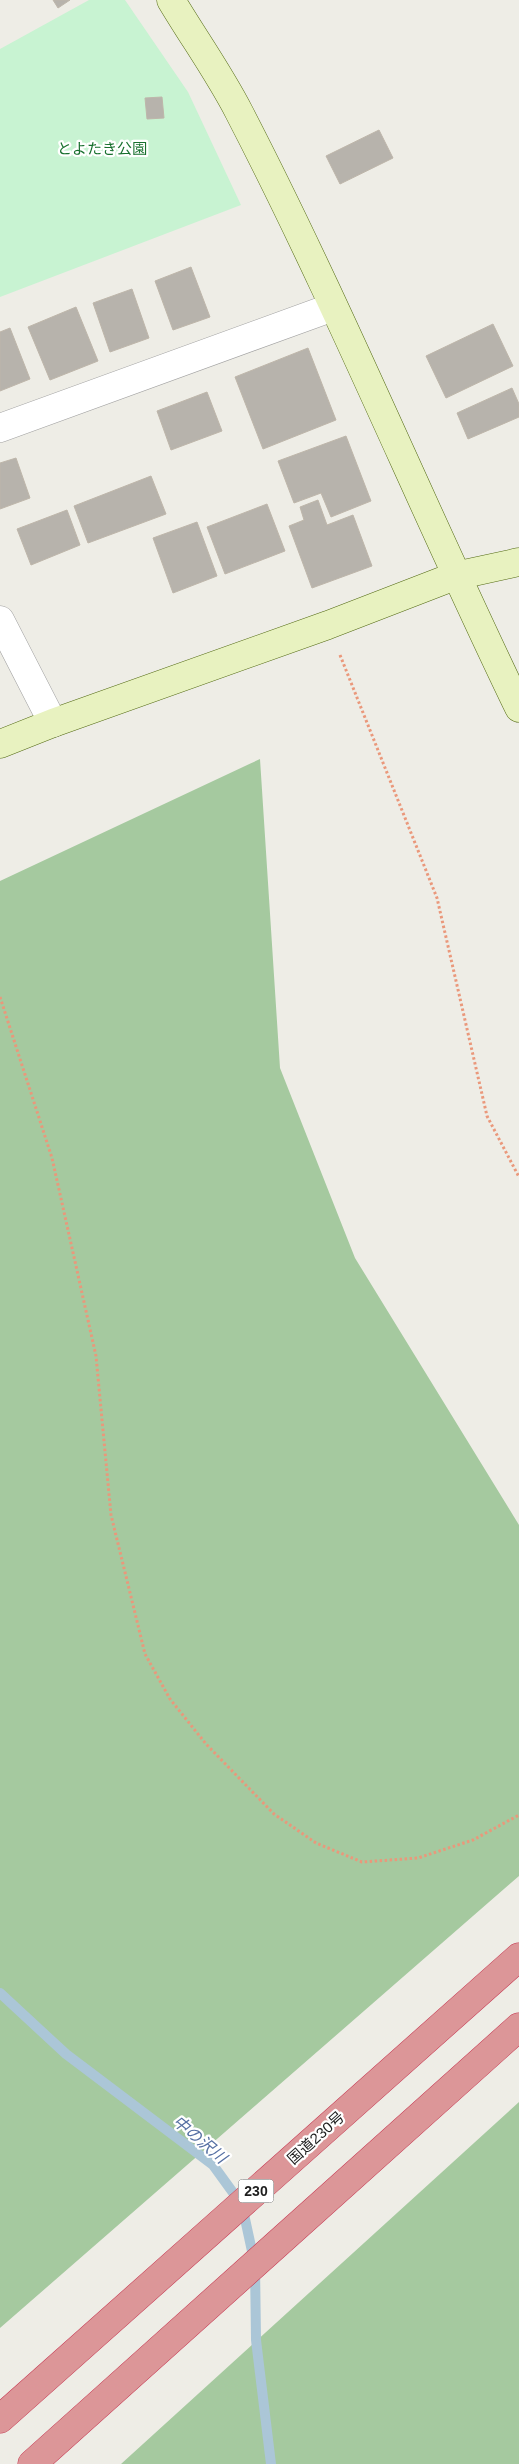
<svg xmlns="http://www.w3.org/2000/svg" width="519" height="2464" viewBox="0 0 519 2464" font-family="Arial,'Noto Sans JP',sans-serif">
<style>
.forest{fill:#a5c99f}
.park{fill:#c8f3d2}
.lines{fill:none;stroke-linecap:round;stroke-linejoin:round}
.stream{stroke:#abc6d7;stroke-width:10}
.building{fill:#b7b3ac;stroke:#beb6aa}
.street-casing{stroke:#a2a2a2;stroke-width:29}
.secondary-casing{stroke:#526912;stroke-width:29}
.highway-casing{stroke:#c63953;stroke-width:29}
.path{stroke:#ea987b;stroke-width:3;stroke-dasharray:2.5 2.5;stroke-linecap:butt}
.street{stroke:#fff;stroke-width:28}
.secondary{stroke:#e8f2c0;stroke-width:28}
.highway{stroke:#dc9698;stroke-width:28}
.labels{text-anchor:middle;stroke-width:4.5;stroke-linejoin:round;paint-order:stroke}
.shield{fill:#fff;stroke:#626262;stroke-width:1}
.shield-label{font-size:14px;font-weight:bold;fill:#1e1e1e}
.park-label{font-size:15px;fill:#18702e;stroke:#fff}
.street-label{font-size:15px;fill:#1e1e1e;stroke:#fff}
.water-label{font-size:16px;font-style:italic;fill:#5670a3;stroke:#fff}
</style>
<rect width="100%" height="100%" fill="#eeede6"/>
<path class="forest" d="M260 759 280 1068 355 1258 519 1525V1876L0 2328V881Z
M519 2102V2464H121Z"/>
<path class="park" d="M89 0H125L188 92 241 205 0 297V49Z"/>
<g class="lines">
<path class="stream" d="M0 1993 66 2054 213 2165 242 2205 255 2265 256 2340 271 2464"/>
</g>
<path class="building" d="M53 0H70L58 8Z
M162 97 164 118 147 119 145 98Z
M379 130 393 158 340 184 326 156Z
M191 267 210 317 173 330 155 281Z
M132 289 149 338 110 352 93 303Z
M76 307 98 361 50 380 28 327Z
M493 324 513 366 446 398 426 356Z
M10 328 30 379 0 391V332Z
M308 348 336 420 263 449 235 377Z
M512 388 519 404V417L468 439 457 413Z
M207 392 222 431 171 450 157 411Z
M346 436 371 501 331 517 321 493 294 503 278 461Z
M16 458 30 498 0 509V463Z
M151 476 166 514 88 543 74 506Z
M318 500 327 525 353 515 372 566 312 588 289 526 304 520 300 507Z
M267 504 285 551 225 574 207 527Z
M67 510 80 545 31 565 17 529Z
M197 522 217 576 173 593 153 538Z"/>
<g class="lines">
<g class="street-casing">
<path id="street" d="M0 428 333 307
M0 620 53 723"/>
</g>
<g class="secondary-casing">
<path id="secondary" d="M171 0C193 37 219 73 239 112 340 307 423 510 519 708
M0 744 53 723 328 625 455 576 519 562"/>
</g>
<g class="highway-casing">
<path id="highway" d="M0 2419 519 1957
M32 2464 519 2027"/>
</g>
<path class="path" d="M340 655 437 898 487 1116 519 1177
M0 997 52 1158 96 1356 111 1515 145 1654 170 1699 206 1744 274 1814 316 1843 362 1862 418 1858 473 1840 519 1815"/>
<use href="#street" class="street"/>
<use href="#secondary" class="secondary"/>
<use href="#highway" class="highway"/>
</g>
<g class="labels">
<rect class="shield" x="238.5" y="2179.5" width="35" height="23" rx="4"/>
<g class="shield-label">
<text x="256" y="2196">230</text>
</g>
<g class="park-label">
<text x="102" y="154">とよたき公園</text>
</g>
<g class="street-label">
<text transform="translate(316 2138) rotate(-42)" y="5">国道230号</text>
</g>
<g class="water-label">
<text transform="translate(200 2139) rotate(40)" y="6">中の沢川</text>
</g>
</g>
</svg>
